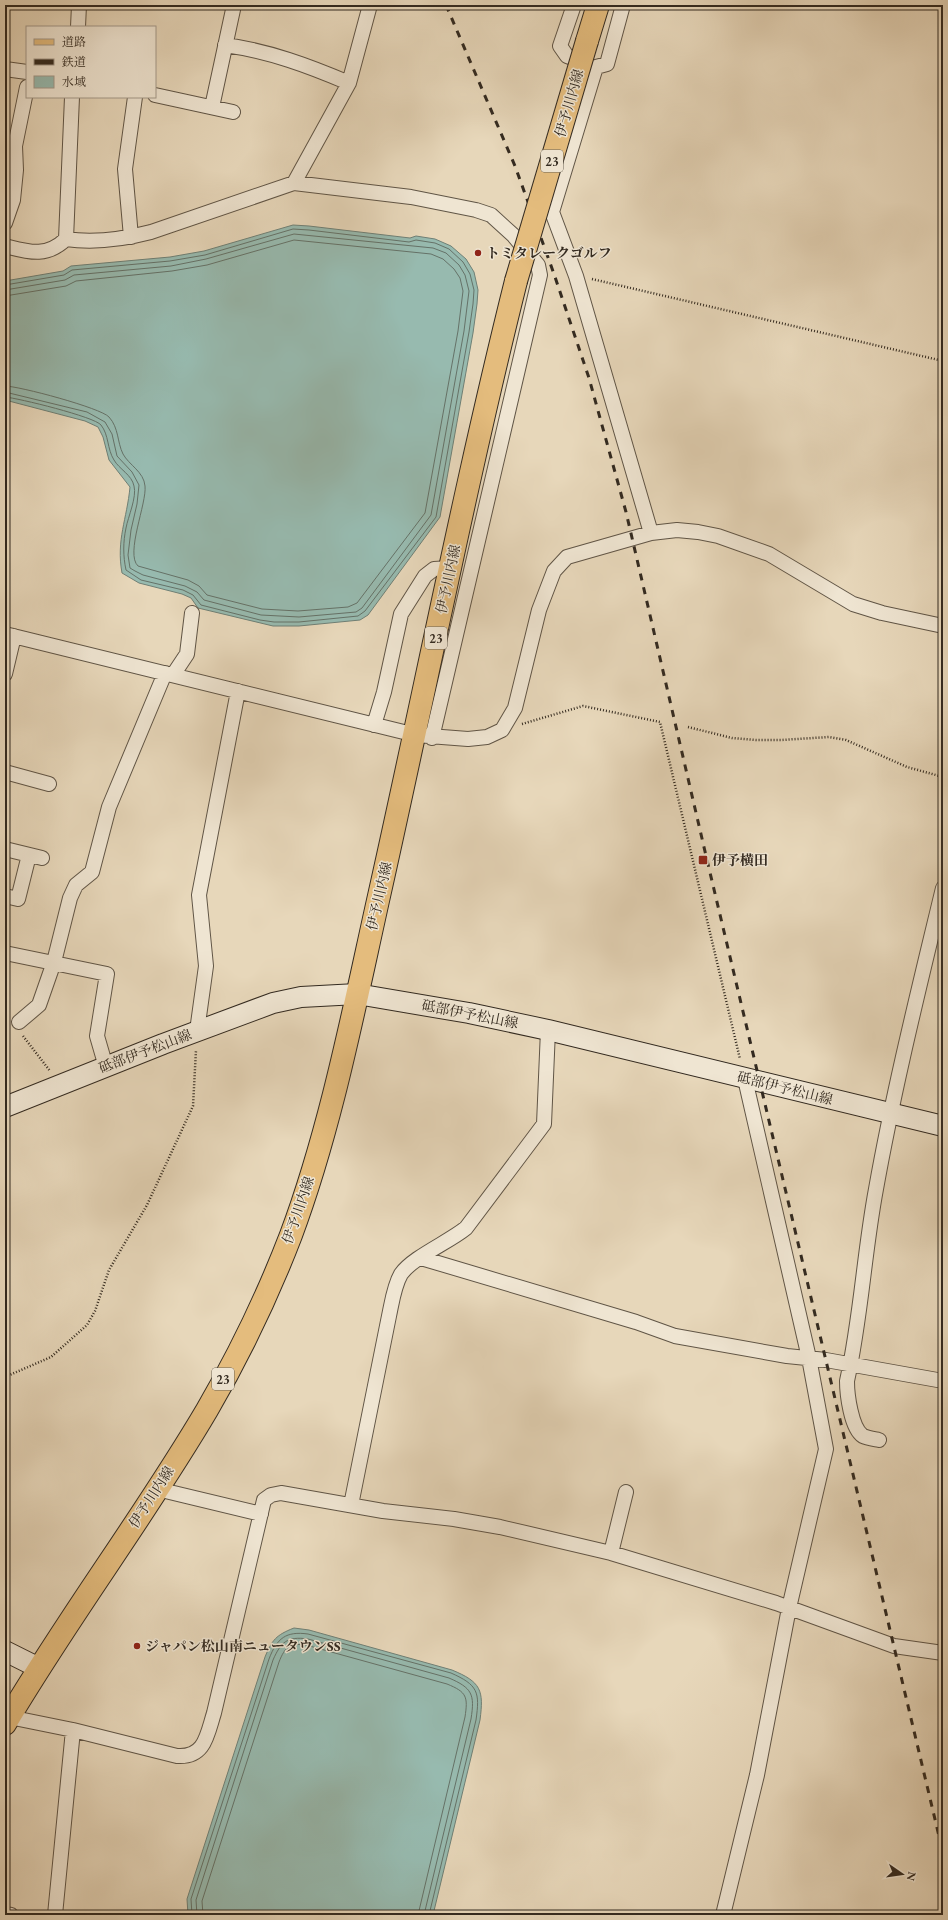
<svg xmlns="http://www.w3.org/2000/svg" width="948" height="1920" viewBox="0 0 948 1920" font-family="'EB Garamond','Noto Serif JP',serif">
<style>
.water{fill:#97baaf;stroke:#6f8076}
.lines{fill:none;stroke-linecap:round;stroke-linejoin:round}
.shore{stroke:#657268;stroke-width:1}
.street-casing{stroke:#605546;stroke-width:16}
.secondary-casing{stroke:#332a20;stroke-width:22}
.primary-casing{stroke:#332a20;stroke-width:24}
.path{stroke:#332a20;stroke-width:2.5;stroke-dasharray:1 2;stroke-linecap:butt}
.street{stroke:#efe5d2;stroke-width:14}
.secondary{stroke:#efe5d2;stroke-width:20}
.primary{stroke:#e4bc7d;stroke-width:22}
.rail{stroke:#332a20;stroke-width:3;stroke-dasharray:7 7;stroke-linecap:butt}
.primary-bridge-casing{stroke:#332a20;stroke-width:24;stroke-linecap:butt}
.primary-bridge{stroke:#e4bc7d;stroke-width:22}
.poi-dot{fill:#8f2418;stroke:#efe5d2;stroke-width:1.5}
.labels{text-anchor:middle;stroke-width:3;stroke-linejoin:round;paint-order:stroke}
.shield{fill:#efe5d2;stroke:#6b6255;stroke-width:1}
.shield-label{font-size:13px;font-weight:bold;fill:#332a20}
.street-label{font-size:14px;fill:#332a20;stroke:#efe5d2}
.poi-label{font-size:14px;font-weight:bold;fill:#332a20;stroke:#efe5d2;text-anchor:start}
</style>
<rect width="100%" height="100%" fill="#e7d7ba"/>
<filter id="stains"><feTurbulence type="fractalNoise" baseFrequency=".005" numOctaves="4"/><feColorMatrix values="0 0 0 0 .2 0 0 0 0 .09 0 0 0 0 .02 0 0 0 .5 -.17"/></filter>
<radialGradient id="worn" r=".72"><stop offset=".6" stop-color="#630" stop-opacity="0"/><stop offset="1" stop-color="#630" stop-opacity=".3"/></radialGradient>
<path class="water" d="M293 225 309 226 410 238 416 236 435 239 451 246 466 259 474 272 478 290 477 304 473 333 440 517 368 615 360 620 299 626H273L198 608 191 598 182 594 139 583 122 573C116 540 127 519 130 487L109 460 103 437 98 427 85 421 5 400V281L63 271 71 266 170 257 204 251Z
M294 1628 309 1630 452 1670C481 1682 484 1690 480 1720L433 1915H188L187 1899 265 1657C272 1640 276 1635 294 1628Z"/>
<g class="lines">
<path class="shore" d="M5 285 64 275 72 270 170 261 205 255 293 229 309 230 409 242 416 240 435 243 449 249 463 262 470 274 474 290 473 304 469 332 436 517 365 611 358 616 299 622H274L260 620 201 605 193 595 183 590 141 580 126 570C123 556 123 542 126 528 128 517 137 497 134 486 132 475 119 469 114 460 107 449 109 435 101 425 95 417 18 398 5 397
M5 290 65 280 74 275 171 266 206 259 294 234 433 248 446 253 459 265 465 275 469 291 464 331 431 515 362 608 356 612 299 617 261 615 204 600 197 592 185 586 143 575 135 571 130 568 128 555 131 530 137 504 139 485 132 472 117 456 112 434 105 422 87 412 5 392
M5 296 66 286 76 281 172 271 207 265 294 240 431 254 443 259 454 269 460 278 463 291 458 331 425 513 357 603 348 607 298 611 262 609 207 595 199 586 188 580 138 566C125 554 147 503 145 486 144 472 129 465 123 454 117 442 119 428 109 417 101 408 19 386 5 386
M192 1915 191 1899 269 1659C277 1638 286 1631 308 1634L451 1673C478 1685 480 1692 476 1720L429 1915
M197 1915 196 1900 273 1660C281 1642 287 1636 308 1639L449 1678C472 1688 475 1694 471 1719L424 1915
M203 1915 202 1901 279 1662C285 1647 289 1643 306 1645L447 1684C467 1692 468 1697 465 1717L418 1915"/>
<g class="street-casing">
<path id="street" d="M574 5 560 46 567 56 588 64
M623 5 607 64 596 67 552 212 576 276 651 533
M78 27 79 5
M225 45C269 51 309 66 349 83
M5 69 27 72
M155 95 233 112
M212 107 234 5
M294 183 349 83 370 5
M5 223 13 200 16 170 15 146 27 87
M131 237 125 169 135 97
M66 239C93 243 124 239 151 232L294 183 411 197 476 210 491 215 513 235 538 265 540 275 432 738
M5 246C29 252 46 258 66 239L72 97
M5 634 416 735 468 739 487 737 502 730 515 708 539 610 554 571 567 557 651 533 677 530 698 532 718 536 769 554 853 604 882 613 943 626
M5 674 14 636
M173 675 187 654 192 613
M374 725 384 692 401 614 425 576 434 569 450 568
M5 772 49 784
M5 849 42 858
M5 896 18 899 29 855
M5 953 107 974 97 1036 106 1067
M19 1022 39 1005 54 962 70 898 76 885 92 872 109 807 165 673
M197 1031 206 966 199 895 238 691
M421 1258 636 1322 675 1336 787 1356 826 1360 943 1381
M879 1440C874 1439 867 1438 863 1436 851 1428 847 1394 847 1381 861 1318 864 1253 876 1189 894 1088 919 988 943 888
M157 1489 261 1514
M351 1505 389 1316C392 1302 394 1286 401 1274 413 1257 449 1242 466 1228L544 1124 548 1030
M611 1553 626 1492
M9 1717 73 1730 177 1756C205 1758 207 1735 214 1713L264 1500 271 1495 281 1493 383 1511 454 1519 500 1527 611 1553 776 1603 894 1646 943 1653
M5 1914 11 1915
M55 1915 73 1730
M723 1915 757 1775 789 1608 826 1449 809 1358 745 1079"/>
</g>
<g class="secondary-casing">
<path id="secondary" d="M5 1107 163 1044 273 1003 301 997 357 994 469 1013 548 1030 943 1126
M5 1651 39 1668"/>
</g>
<g class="primary-casing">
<path id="primary" d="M587 41 598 5
M5 1724C68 1617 144 1517 207 1410 239 1355 268 1295 291 1235 331 1128 354 1008 379 896 425 691 465 485 516 281"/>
</g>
<path class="path" d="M592 279 943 361
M522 724 583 706 660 722 740 1059
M688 727 732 738 756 740H781L829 737 846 740 907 767 943 777
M23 1036 50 1071
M5 1377 51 1357 87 1325 95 1311 109 1270 147 1205 193 1106 196 1050"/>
<use href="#street" class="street"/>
<use href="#secondary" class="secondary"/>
<use href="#primary" class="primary"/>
<path class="rail" d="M446 5 515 166 554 274 589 378 626 512 707 860 943 1853"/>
<g class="primary-bridge-casing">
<path id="primary-bridge" d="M516 281 587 41"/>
</g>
<use href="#primary-bridge" class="primary-bridge"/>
</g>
<g class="poi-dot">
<circle cx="478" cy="253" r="4"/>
<rect x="698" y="855" width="10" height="10" rx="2"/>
<circle cx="137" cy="1646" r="4"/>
</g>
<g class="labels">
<g class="shield">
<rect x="541" y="150" width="22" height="22" rx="3"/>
<rect x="425" y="627" width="22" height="22" rx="3"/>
<rect x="212" y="1368" width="22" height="22" rx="3"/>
</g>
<g class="shield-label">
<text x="552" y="166">23</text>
<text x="436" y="643">23</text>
<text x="223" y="1384">23</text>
</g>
<g class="street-label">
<text transform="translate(569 103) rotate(-74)" y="5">伊予川内線</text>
<text transform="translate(448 579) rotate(-78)" y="5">伊予川内線</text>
<text transform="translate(379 896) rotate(-77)" y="5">伊予川内線</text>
<text transform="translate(470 1014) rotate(11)" y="5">砥部伊予松山線</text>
<text transform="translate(145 1051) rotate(-21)" y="5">砥部伊予松山線</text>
<text transform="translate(785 1088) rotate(14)" y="5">砥部伊予松山線</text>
<text transform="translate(298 1210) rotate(-71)" y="5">伊予川内線</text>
<text transform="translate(151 1497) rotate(-57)" y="5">伊予川内線</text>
</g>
<g class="poi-label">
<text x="486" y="258">トミタレークゴルフ</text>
<text x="712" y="865">伊予横田</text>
<text x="145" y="1651">ジャパン松山南ニュータウンSS</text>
</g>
</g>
<rect width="948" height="1920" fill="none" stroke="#e7d7ba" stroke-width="20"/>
<rect x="6" y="6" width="936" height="1908" fill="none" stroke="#332a20" stroke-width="2"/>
<rect x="10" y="10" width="928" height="1900" fill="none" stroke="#332a20"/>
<rect x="26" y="26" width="130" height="72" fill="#efe5d2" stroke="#a49a8b"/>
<rect x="34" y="39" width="20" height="6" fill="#e4bc7d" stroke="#a49a8b"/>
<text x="62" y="46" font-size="12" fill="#332a20">道路</text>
<rect x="34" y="59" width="20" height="6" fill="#332a20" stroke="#a49a8b"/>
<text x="62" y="66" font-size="12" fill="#332a20">鉄道</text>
<rect x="34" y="76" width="20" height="12" fill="#97baaf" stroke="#a49a8b"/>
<text x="62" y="86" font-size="12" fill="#332a20">水域</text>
<g transform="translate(902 1874) rotate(103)" stroke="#efe5d2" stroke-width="3" paint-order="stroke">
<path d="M0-3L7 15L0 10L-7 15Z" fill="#332a20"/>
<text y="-6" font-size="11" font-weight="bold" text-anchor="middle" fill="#332a20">N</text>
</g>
<rect width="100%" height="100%" filter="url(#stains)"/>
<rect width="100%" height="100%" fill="url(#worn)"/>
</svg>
